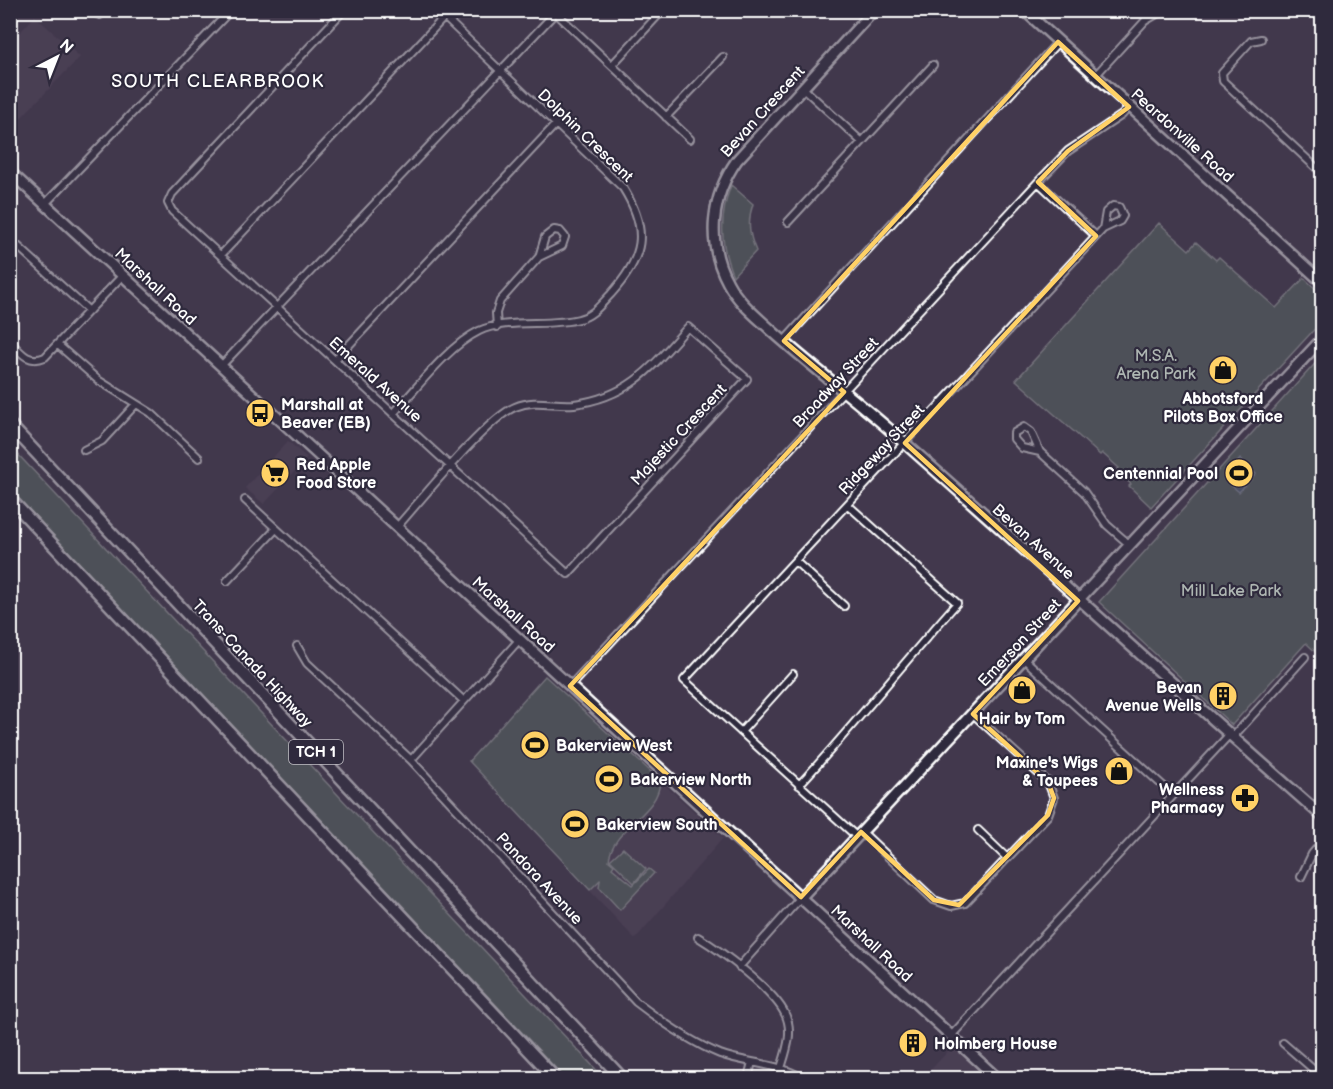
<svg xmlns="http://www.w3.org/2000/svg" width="1333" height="1089" viewBox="0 0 1333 1089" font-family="'Balsamiq Sans',sans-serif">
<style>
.built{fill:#53465b}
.green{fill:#5c6e66;stroke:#aeb6b2;stroke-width:1.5}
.water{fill:#52687d;stroke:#97a4b1;stroke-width:1.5}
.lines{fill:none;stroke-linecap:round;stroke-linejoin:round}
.street-casing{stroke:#fff;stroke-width:10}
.secondary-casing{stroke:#fff;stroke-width:14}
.highway-casing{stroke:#fff;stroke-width:15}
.street{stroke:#2f2a3d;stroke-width:6}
.secondary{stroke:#2f2a3d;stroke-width:9}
.highway{stroke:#2f2a3d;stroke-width:10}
.marked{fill:none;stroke:#ffd166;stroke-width:4.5;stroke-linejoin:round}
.labels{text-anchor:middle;stroke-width:4.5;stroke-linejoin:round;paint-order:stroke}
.shield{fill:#2f2a3d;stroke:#c1bfc5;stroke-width:1.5}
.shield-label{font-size:15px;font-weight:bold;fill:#fff}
.street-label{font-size:16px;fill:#fff;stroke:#2f2a3d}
.park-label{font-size:16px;fill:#aeb6b2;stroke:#2f2a3d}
.poi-label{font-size:16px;font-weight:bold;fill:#fff;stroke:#2f2a3d;text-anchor:start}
.neighbourhood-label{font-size:18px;letter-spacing:1.5px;fill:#fff;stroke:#2f2a3d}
</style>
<rect width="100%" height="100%" fill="#42384d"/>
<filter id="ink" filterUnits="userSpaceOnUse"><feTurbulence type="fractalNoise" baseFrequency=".0167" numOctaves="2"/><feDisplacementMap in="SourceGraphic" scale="12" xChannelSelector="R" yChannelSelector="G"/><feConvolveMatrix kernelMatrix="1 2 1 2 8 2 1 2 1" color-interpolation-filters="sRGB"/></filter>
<g filter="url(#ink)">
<path class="built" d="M35 16 80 57 11 128V42Z
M288 441 307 458 264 504 245 488Z
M545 676 723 838 635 939 469 761Z
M952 1047 988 1078H923Z"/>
<path class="green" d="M731 185 753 204C747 221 749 235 756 251L733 276C720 245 719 217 731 185Z
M1159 223 1189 250 1196 242 1216 260 1219 257 1276 308 1304 278 1322 295V321L1151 507 1129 486 1131 484 1116 471 1119 468 1102 453 1100 455 1016 380Z
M1322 356V658L1306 643 1232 725 1099 602Z
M11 447 604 1078H565L11 491Z
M545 676 660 780C660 814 611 828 609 861L614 865 612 868 633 885 649 869 654 873 620 910 599 887 600 880 590 890 469 761Z
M623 848 646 869 634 883 610 860Z"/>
<path class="water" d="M1240 459 1256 474 1239 492 1224 479Z"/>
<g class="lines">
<g class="street-casing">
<path id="street" d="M87 10 100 15 106 10
M344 10 172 194 168 203 172 211 568 574 747 379 688 327C653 366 630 397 574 404 553 406 536 398 515 407 486 419 421 500 397 527
M556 13 690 139
M1145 21 1148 10
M1261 39 1251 41 1222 73 1223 81 1322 173
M612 65 663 10
M1095 76 1145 21 1164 10
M803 88 862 142
M666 117 723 57
M1038 182 1096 236
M45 204 231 10
M788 222 933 65
M10 239 89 311
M221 255 451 10
M497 327 496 313 500 301 539 257 562 246 565 237 560 231 554 230 545 237 539 257
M10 341C21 353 28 364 45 357L122 276
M784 341 1058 42
M58 345 98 380 151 413 199 458
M335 360 556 124
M221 366 558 10
M393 414C417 388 448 346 479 331 506 318 549 327 579 319 593 316 601 304 611 294 644 257 650 231 623 188L437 10
M84 450 102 441 136 404
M1040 452 1022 448 1014 439V433L1024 427 1031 432 1040 452 1084 492 1107 525 1130 545
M245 500 464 701
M795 561 844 606
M227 581 276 529
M297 646 307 663 411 760 636 1002C662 1022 690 1042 720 1054 745 1063 773 1063 797 1075
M1024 659 1173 795
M570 686 1038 182 1068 151 1122 115 1129 107
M741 732 793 674
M1232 738 1305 657
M411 760 519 640
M799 785C854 726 903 663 957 603L848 505
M978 830 1007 858
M862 832 934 900 951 906 965 903 1048 815 1054 798 1048 782 973 714
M857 837 684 680 1103 229 1120 221 1123 216 1119 207 1113 206 1106 212 1103 229
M1301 877 1312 854 1322 842
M698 937C721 951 774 990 785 1014 794 1031 786 1052 781 1068
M739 967 801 897
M950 1037 1229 735
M1283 1043 1322 1077
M748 1078 752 1062"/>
</g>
<g class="secondary-casing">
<path id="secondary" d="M874 10 737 160C711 197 706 243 728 283 738 302 756 316 772 331 810 365 851 396 890 430 1035 558 1177 689 1322 816
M1024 10 1322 282
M10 172 997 1078
M801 897 1322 339"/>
</g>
<g class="highway-casing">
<path id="highway" d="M10 425 622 1078
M10 499 555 1078"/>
</g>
<use href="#street" class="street"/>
<use href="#secondary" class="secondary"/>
<use href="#highway" class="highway"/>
</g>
</g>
<path d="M0 0H1333V1089H0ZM1058 42 1129 107 1068 151 1038 182 1096 236 905 443 1078 601 973 714 1048 782 1054 798 1048 815 959 905 934 900 861 832 801 897 570 686 844 392 784 341Z" fill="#42384d" fill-opacity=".55" fill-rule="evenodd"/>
<path class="marked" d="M1058 42 1129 107 1068 151 1038 182 1096 236 905 443 1078 601 973 714 1048 782 1054 798 1048 815 959 905 934 900 861 832 801 897 570 686 844 392 784 341Z"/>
<defs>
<g id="shop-disc" transform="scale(1.5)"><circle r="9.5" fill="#ffd166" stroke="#2f2a3d"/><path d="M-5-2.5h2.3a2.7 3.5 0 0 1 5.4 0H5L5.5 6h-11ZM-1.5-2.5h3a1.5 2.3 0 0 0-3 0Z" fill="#111"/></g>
<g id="bus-disc" transform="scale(1.5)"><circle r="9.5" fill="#ffd166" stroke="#2f2a3d"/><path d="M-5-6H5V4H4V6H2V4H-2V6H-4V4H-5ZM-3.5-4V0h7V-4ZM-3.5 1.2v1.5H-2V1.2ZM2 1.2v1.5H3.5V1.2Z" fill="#111"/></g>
<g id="supermarket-disc" transform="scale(1.5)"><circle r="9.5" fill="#ffd166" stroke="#2f2a3d"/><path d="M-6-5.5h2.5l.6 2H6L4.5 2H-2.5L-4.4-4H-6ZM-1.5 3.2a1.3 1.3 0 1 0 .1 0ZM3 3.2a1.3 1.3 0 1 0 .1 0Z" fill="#111"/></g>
<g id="stadium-disc" transform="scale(1.5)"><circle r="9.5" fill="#ffd166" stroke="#2f2a3d"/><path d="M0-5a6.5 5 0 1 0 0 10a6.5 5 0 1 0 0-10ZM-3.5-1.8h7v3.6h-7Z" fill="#111"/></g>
<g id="building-disc" transform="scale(1.5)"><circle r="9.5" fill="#ffd166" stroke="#2f2a3d"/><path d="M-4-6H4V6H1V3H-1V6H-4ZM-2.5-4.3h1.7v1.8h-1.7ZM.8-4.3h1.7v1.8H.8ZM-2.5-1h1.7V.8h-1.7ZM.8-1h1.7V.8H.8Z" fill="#111"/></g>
<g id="pharmacy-disc" transform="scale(1.5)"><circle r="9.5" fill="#ffd166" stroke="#2f2a3d"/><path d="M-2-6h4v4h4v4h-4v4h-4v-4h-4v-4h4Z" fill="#111"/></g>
</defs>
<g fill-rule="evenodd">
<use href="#shop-disc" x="1223" y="370"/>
<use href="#bus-disc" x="260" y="413"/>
<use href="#supermarket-disc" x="275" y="473"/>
<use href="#stadium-disc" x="1239" y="473"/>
<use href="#shop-disc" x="1022" y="690"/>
<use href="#building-disc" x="1223" y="696"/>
<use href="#stadium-disc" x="535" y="745"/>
<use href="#shop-disc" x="1119" y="771"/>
<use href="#stadium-disc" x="609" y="779"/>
<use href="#pharmacy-disc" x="1245" y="798"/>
<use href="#stadium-disc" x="575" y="824"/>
<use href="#building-disc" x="913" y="1043"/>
</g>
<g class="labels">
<rect class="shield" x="289" y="740" width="54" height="24" rx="4.5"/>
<g class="shield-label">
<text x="316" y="757">TCH 1</text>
</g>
<g class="street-label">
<text transform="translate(762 111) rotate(-48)" y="6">Bevan Crescent</text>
<text transform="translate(586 135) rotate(44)" y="6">Dolphin Crescent</text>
<text transform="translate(1183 135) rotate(42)" y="6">Peardonville Road</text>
<text transform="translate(156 286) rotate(43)" y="6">Marshall Road</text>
<text transform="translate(376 379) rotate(42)" y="6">Emerald Avenue</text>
<text transform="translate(835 382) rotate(-47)" y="6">Broadway Street</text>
<text transform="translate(678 434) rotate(-47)" y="6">Majestic Crescent</text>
<text transform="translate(881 449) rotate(-47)" y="6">Ridgeway Street</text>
<text transform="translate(1034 541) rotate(42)" y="6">Bevan Avenue</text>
<text transform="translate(514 614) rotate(42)" y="6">Marshall Road</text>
<text transform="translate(1019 642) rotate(-47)" y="6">Emerson Street</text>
<text transform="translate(253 663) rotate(47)" y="6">Trans-Canada Highway</text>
<text transform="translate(540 878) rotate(47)" y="6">Pandora Avenue</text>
<text transform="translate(872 943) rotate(43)" y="6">Marshall Road</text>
</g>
<g class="park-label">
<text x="1156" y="361">M.S.A.<tspan x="1156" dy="18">Arena Park</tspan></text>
<text x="1231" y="596">Mill Lake Park</text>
</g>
<g class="poi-label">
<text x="1223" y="404" text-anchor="middle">Abbotsford<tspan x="1223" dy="18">Pilots Box Office</tspan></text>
<text x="281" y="410">Marshall at<tspan x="281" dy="18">Beaver (EB)</tspan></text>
<text x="296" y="470">Red Apple<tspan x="296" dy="18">Food Store</tspan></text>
<text x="1218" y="479" text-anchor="end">Centennial Pool</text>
<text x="1202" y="693" text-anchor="end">Bevan<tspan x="1202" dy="18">Avenue Wells</tspan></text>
<text x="1022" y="724" text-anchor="middle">Hair by Tom</text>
<text x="556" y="751">Bakerview West</text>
<text x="1098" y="768" text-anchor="end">Maxine's Wigs<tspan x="1098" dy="18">&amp; Toupees</tspan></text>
<text x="630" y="785">Bakerview North</text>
<text x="1224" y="795" text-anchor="end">Wellness<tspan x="1224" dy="18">Pharmacy</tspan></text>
<text x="596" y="830">Bakerview South</text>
<text x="934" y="1049">Holmberg House</text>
</g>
<g class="neighbourhood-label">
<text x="218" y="87">SOUTH CLEARBROOK</text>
</g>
</g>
<rect width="1333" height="1089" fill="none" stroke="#2f2a3d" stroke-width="36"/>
<rect x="18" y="18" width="1297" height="1053" fill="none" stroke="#fff" stroke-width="2" filter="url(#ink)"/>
<g transform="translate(57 57) rotate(42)" stroke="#2f2a3d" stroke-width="4.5" paint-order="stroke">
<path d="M0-4.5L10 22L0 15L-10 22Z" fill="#ffffff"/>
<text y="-9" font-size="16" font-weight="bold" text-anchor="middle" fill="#ffffff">N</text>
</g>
</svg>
